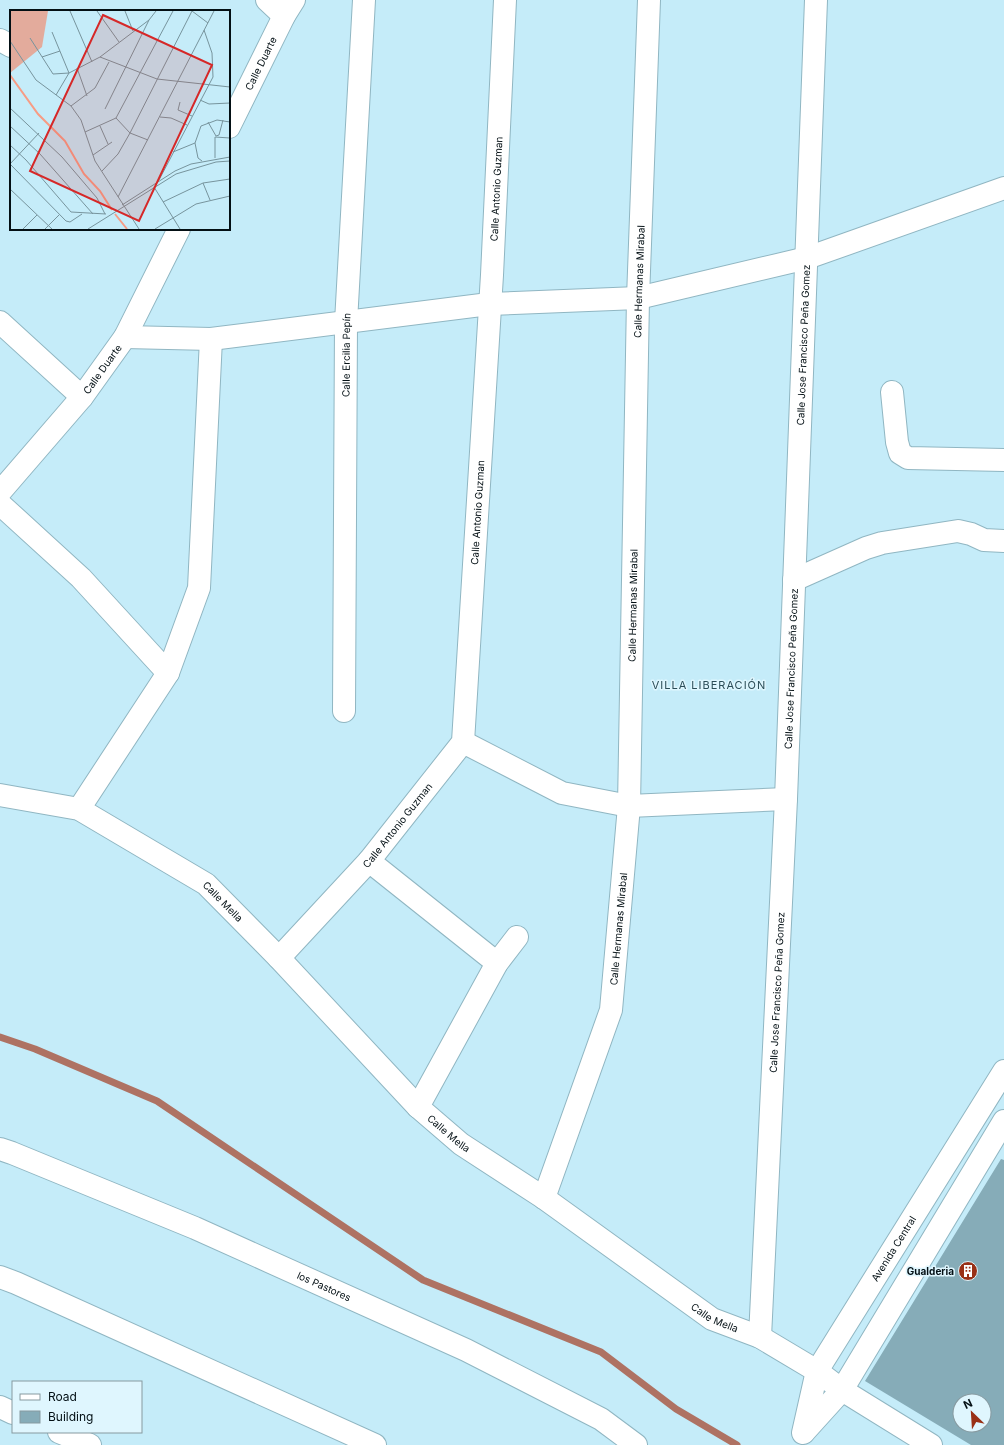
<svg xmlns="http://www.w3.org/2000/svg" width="1004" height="1445" viewBox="0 0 1004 1445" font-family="Inter,sans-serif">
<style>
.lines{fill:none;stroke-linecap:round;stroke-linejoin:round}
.stream{stroke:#ae7263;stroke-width:7}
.building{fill:#86acb8;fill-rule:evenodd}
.minor-casing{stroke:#90b6c2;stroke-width:24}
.minor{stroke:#fff;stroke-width:22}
.labels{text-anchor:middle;stroke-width:3;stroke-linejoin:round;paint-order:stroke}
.street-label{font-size:10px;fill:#030f14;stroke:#dff6fe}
.poi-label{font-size:10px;font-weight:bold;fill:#030f14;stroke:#dff6fe;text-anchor:end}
.neighbourhood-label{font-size:11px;letter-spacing:1px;fill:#2b4d58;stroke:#dff6fe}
.inset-river{fill:none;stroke:#f79c85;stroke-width:2}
.inset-road{fill:none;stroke:#77949d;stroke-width:1}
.view{fill:#d62828;fill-opacity:0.15;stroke:#d62828;stroke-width:2}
.inset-edge{fill:none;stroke:#030f14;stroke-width:2}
</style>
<rect width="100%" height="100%" fill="#c5ecf9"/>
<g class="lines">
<path class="stream" d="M0 1037 35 1049 157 1101 423 1280 601 1352 676 1409 737 1445"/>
</g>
<path class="building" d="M1001 1159 1004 1160V1445H971L865 1381ZM960 1401H984V1425H960Z"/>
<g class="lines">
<g class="minor-casing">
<g id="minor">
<path d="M267 0 284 16"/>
<path d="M0 40 11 46"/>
<path id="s1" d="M229 127 284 16 294 0"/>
<path d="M0 322 82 397"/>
<path d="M125 337 211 339 489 304 638 298 807 258 1004 188"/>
<path d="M892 392 897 442 900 453 908 458 1004 460"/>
<path id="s2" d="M0 492 82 397 125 337 179 229"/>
<path d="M0 504 81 578 168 673"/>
<path d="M794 580 866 548 882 543 958 531 971 534 984 540 1004 541"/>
<path id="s3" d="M344 711 346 322 364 0"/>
<path d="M463 742 562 793 629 806 786 799"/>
<path id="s4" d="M0 795 79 809 206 884 279 958 418 1107 461 1144 544 1198 712 1319 760 1337 817 1371 842 1390 931 1445"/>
<path d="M79 809 168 673 199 588 211 339"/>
<path d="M369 861 497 963"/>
<path id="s5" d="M279 958 369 861 463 742 492 275 505 0"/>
<path d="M418 1107 497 963 517 937"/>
<path id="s6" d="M0 1149 12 1153 195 1228 466 1350 601 1419 636 1445"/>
<path id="s7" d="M544 1198 611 1010 629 806 638 298 649 0"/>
<path d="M0 1277 16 1283 375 1445"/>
<path id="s8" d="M760 1337 786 799 816 0"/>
<path d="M0 1407 13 1413"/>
<path d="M59 1432 90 1445"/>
<path d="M804 1432 842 1390 1004 1121"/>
<path id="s9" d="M803 1433 817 1371 1004 1071"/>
</g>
</g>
<use href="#minor" class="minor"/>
</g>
<defs>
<g id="building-disc" transform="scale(1)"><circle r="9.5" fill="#993016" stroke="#dff6fe"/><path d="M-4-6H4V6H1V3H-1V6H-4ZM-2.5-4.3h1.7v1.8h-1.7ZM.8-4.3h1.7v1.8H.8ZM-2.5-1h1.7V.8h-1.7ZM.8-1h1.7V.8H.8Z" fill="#fff"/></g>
</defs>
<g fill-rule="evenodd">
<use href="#building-disc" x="968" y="1271"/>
</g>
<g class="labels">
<g class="street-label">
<text dy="4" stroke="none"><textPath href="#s1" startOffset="71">Calle Duarte</textPath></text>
<text dy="4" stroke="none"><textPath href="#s5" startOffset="838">Calle Antonio Guzman</textPath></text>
<text dy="4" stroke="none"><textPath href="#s7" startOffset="929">Calle Hermanas Mirabal</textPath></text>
<text dy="4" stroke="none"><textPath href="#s8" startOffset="993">Calle Jose Francisco Peña Gomez</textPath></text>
<text dy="4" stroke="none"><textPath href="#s3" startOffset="356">Calle Ercilia Pepín</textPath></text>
<text dy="4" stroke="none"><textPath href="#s2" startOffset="160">Calle Duarte</textPath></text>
<text dy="4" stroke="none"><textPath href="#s5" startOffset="514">Calle Antonio Guzman</textPath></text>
<text dy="4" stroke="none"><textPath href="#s7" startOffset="605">Calle Hermanas Mirabal</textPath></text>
<text dy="4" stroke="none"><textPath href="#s8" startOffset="669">Calle Jose Francisco Peña Gomez</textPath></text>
<text dy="4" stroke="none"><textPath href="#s5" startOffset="178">Calle Antonio Guzman</textPath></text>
<text dy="4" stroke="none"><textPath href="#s4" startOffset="252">Calle Mella</textPath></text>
<text dy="4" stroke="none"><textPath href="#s7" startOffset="281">Calle Hermanas Mirabal</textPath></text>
<text dy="4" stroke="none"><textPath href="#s8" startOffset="345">Calle Jose Francisco Peña Gomez</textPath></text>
<text dy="4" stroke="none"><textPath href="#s4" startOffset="576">Calle Mella</textPath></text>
<text dy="4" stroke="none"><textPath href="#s9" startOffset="208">Avenida Central</textPath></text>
<text dy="4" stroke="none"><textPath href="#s6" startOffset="352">los Pastores</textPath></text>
<text dy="4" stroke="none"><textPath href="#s4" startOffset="900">Calle Mella</textPath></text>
</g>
<g class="poi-label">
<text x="954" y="1275">Gualderia</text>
</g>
<g class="neighbourhood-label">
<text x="709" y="689">VILLA LIBERACIÓN</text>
</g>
</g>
<g transform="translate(10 10)">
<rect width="220" height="220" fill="#c5ecf9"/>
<path d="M0 1H38L32 37 0 63Z" fill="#e3ab9c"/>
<path class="inset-river" d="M0 65 28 104 55 131 74 164 90 181 102 200M105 204 117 219"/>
<path class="inset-road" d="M60 1 82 52M87 1 109 32M115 1 123 21M182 1 198 13M20 28 43 64 59 63 42 22M0 31 26 70 61 96 71 110 85 151 129 219M32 47 50 41M90 47 147 69 220 77M67 58 77 86M46 85 59 63 90 47 139 10 146 1M190 90 199 94 220 93M170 92 168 100 182 106M61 96 85 78 99 52M0 98 52 147 87 188 95 204M95 99 139 10M150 107 161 108 177 115M106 108 120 123 138 130M198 112 206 126 209 125 213 110M0 116 30 144 83 204M90 116 98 134M75 122 106 108 163 1M185 133 188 148 192 151M0 135 16 150 61 202 96 204M163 142 185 133 191 116 207 110 220 112M83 145 102 132M205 148V127L220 128M0 154 56 211 60 212 72 204M0 154 29 123M92 161 108 144 120 123 182 1M149 170 203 67 202 43 194 20M193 173 200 190M144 177 170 219M0 179 42 219M108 187 204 1M153 192 193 173 220 169M112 195 165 161 181 154 220 147M13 219 27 205M35 219 49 205M78 219 166 164 206 152 220 151M145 219 186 194 220 186"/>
<path class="view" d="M93 5 202 55 129 211 20 161Z"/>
<rect width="220" height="220" class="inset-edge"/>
</g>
<rect x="12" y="1381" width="130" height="52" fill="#dff6fe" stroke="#879aa0"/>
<rect x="20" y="1394" width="20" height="6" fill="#ffffff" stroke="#879aa0"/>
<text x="48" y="1401" font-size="12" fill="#030f14">Road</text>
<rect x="20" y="1411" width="20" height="12" fill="#86acb8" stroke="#879aa0"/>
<text x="48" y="1421" font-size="12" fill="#030f14">Building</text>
<g transform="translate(972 1413) rotate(335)"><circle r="19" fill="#dff6fe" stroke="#879aa0"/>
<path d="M0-3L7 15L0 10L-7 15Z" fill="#993016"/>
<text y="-6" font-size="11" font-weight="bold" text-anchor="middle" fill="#030f14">N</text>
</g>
</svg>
